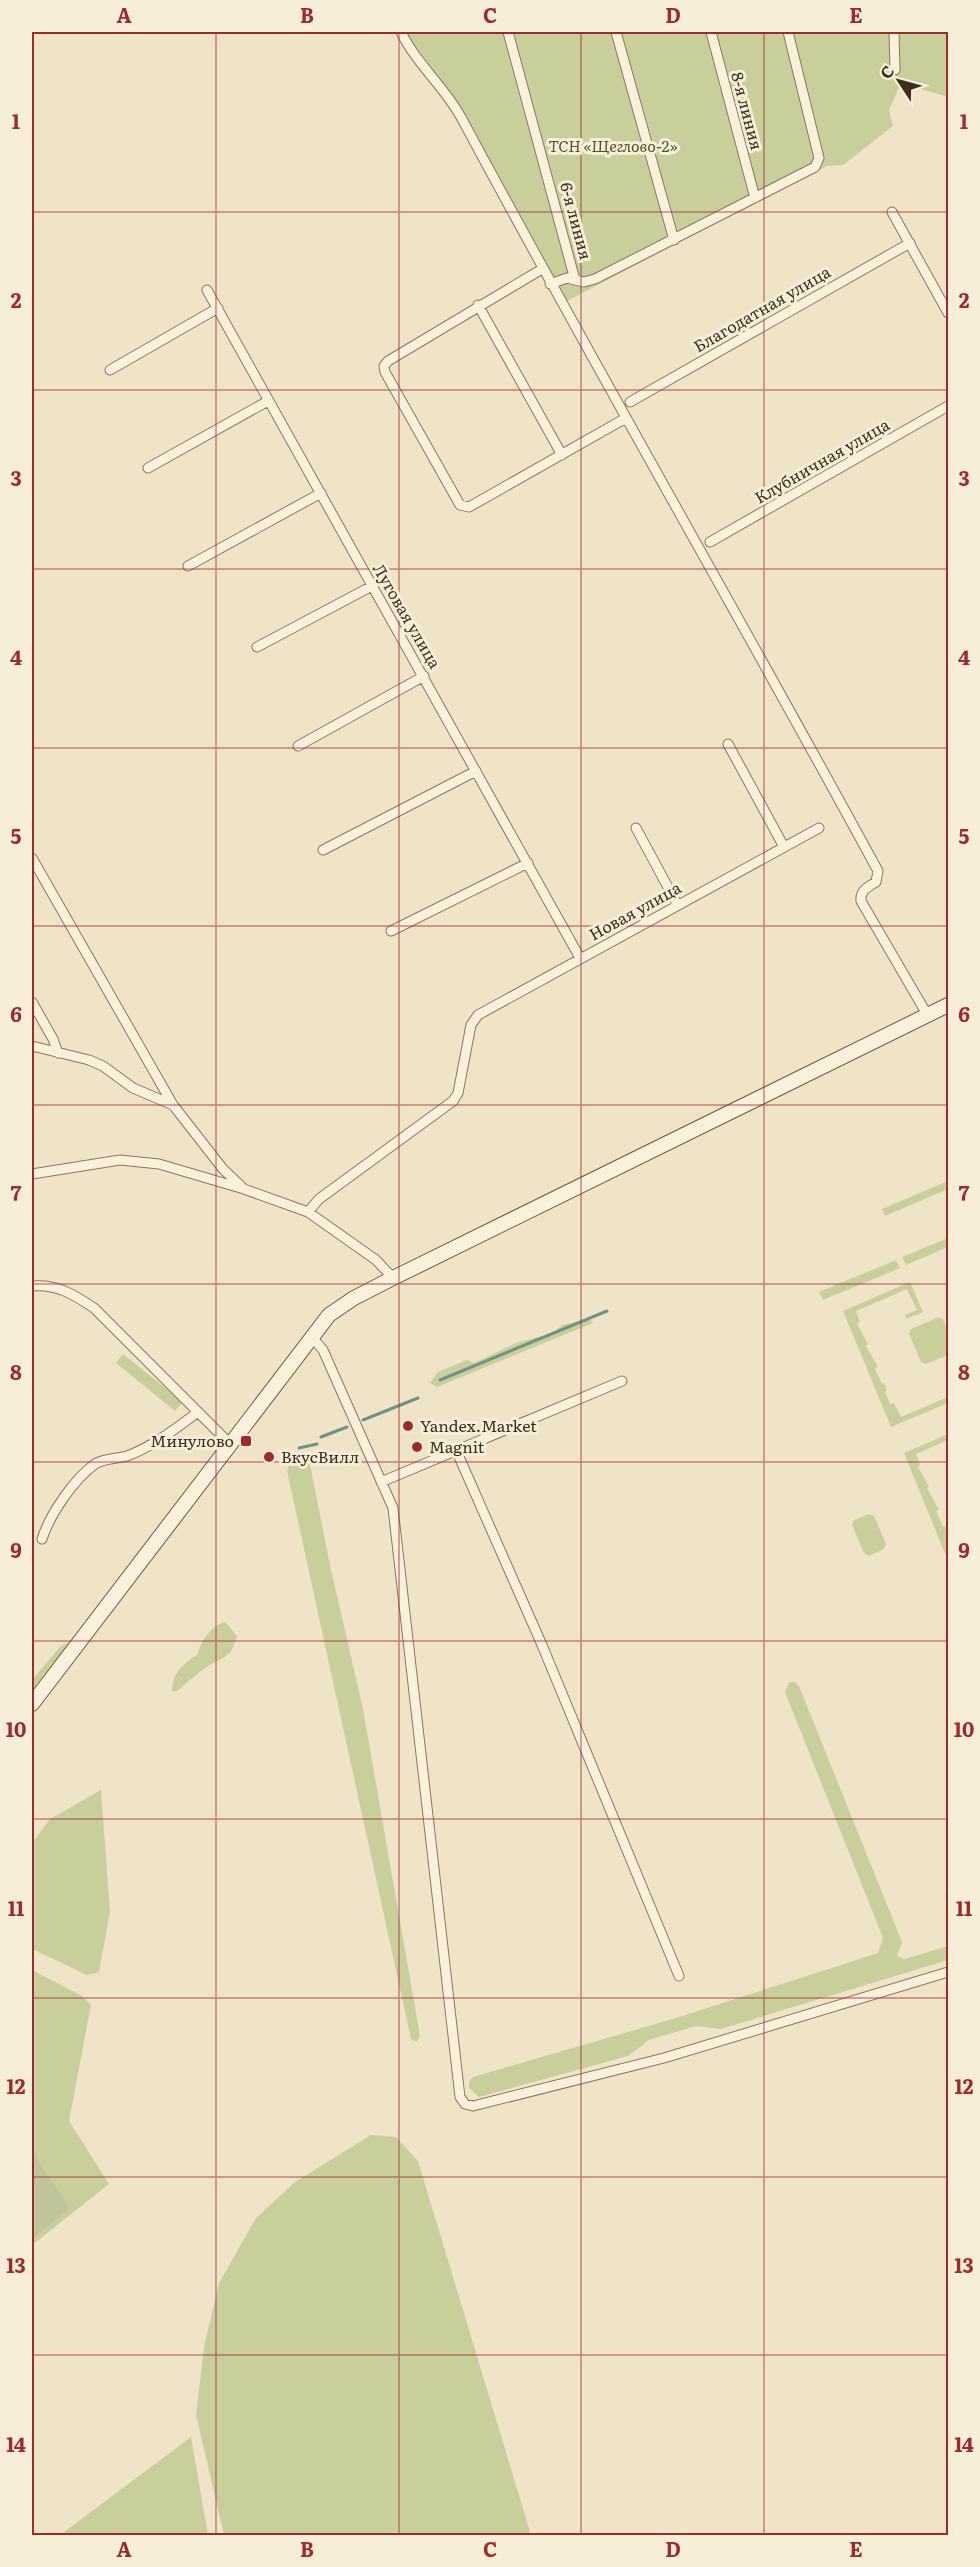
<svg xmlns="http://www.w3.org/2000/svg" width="980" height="2567" viewBox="0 0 980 2567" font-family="Literata,serif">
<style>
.green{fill:#c9cf9b}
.cemetery{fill:#bfc49a}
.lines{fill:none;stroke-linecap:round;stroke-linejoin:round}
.stream{stroke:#6f938a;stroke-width:3}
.street-casing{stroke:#8d765c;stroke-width:11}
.secondary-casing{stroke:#6f573f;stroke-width:16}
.street{stroke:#faf1dc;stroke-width:9}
.secondary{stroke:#faf1dc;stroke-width:14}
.grid{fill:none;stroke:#9e2a2b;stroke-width:1.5;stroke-opacity:0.55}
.poi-dot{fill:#9e2a2b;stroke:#f7eed8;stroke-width:2}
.labels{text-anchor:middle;stroke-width:6;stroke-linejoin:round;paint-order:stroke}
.street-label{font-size:16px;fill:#3d2e20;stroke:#f7eed8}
.park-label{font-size:16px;font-style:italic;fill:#4d5a26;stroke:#f7eed8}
.poi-label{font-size:16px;fill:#3d2e20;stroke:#f7eed8;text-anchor:start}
.neatline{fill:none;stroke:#9e2a2b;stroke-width:2}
.grid-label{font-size:20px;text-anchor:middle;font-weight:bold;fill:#9e2a2b}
</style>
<rect width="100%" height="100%" fill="#f0e4c8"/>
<path class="green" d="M405 32H948V97L901 83 889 110 893 126 843 165 827 166 565 302 459 105 415 51Z
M948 1181V1189L885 1216 882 1209Z
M948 1238V1247L906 1265 902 1257Z
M896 1260 900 1268 823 1300 819 1292Z
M910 1282 923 1312 906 1319 905 1315 917 1310 907 1289 856 1311 860 1322 857 1324 868 1344 866 1346 878 1367 875 1369 882 1384 884 1383 887 1390 885 1392 890 1404 894 1403 901 1417 948 1397V1403L891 1427 843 1311Z
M939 1317 943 1319 948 1332V1355L926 1364 921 1362 909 1334 911 1329Z
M590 1319 593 1323 437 1387 430 1383 438 1372 467 1360 474 1363 516 1343 553 1333 562 1325Z
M123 1354 183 1402 175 1411 116 1363Z
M948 1434V1440L916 1454 920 1465 918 1467 929 1487 927 1488 939 1510 936 1511 943 1527 945 1526 948 1533 946 1534 948 1541V1561L904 1453Z
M301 1452 308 1454 330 1565 363 1709 420 2036 417 2042 411 2039 287 1471 292 1458Z
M869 1514 874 1516 886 1544 884 1549 869 1556 864 1553 852 1525 854 1520Z
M225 1622 237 1636C230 1659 226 1655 208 1666 197 1673 187 1683 177 1691H172C172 1673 184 1663 197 1655 203 1639 209 1627 225 1622Z
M69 1642 67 1646 32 1690V1680L60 1647Z
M789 1682H795L799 1686 902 1942 897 1956 905 1959 948 1946V1960L721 2029 696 2026 649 2040 628 2056 479 2097 469 2088V2082L473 2077 676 2018 878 1953 883 1938 785 1692Z
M101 1790 110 1912 99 1972 87 1975 32 1949V1843L50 1819Z
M32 1970 82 1996 91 2005 69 2121 109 2184 32 2245Z
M371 2135 396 2137 418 2161 531 2535H224L196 2415 204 2347 219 2283 256 2218 295 2182Z
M191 2437 208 2535H60Z"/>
<path class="cemetery" d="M32 2152 70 2208 32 2239Z"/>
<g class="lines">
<path class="stream" d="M440 1380 607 1311
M363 1420 418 1398
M321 1437 347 1427
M299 1448 317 1444"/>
<g class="street-casing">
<path id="street" d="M401 32C417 65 445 87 462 119 597 371 741 619 878 871L876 882C868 887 860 890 861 901L928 1016
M508 32 575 280
M616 32 674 240
M711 32 755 198
M894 32 895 70
M892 212 948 313
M542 269 388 361 384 366 385 372 460 505 469 507 626 418
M550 284 567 278 584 282 595 279 815 167 819 158 788 32
M207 290 580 958
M478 305 562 455
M110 370 218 308
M630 402 910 243
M148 468 268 401
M710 542 948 406
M188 566 321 493
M257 647 372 586
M728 744 784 847
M298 746 424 676
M636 828 677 904
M323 850 476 771
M32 858 173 1105 223 1169 244 1189
M391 931 528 863
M32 1002 53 1039 58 1053
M32 1046 89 1060 103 1066 133 1088 173 1105
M32 1174 120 1160 159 1164 244 1189 308 1212 376 1260 393 1278
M308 1212 319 1199 453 1101 458 1093 471 1025 478 1015 819 828
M32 1286C57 1284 73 1294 94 1308L230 1444
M311 1336 323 1350 393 1508 460 2097 465 2104 473 2106 664 2058 948 1972
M456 1450 542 1645 679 1976
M381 1482 622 1381
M42 1539C50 1514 74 1479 95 1464 104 1458 117 1459 127 1456 154 1446 175 1429 198 1412"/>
</g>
<g class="secondary-casing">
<path id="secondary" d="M32 1704 329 1315 354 1298 393 1278 948 1005"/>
</g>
<use href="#street" class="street"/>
<use href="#secondary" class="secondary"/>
</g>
<path class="grid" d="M216 32V2536M399 32V2536M581 32V2536M764 32V2536M32 212H948M32 390H948M32 569H948M32 748H948M32 926H948M32 1105H948M32 1284H948M32 1462H948M32 1641H948M32 1819H948M32 1998H948M32 2177H948M32 2355H948"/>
<g class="poi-dot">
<circle cx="408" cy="1426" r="6"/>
<rect x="240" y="1435" width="12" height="12" rx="3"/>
<circle cx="417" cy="1447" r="6"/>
<circle cx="269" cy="1457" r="6"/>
</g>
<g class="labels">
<g class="street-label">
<text transform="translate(747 111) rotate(75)" y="6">8-я линия</text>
<text transform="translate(576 221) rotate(75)" y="6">6-я линия</text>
<text transform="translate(762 309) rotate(-30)" y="6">Благодатная улица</text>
<text transform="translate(822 461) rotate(-30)" y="6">Клубничная улица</text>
<text transform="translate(407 616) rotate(60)" y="6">Луговая улица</text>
<text transform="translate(635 911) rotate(-29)" y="6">Новая улица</text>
</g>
<g class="park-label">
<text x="613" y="152">ТСН «Щеглово-2»</text>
</g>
<g class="poi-label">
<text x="420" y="1432">Yandex.Market</text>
<text x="234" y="1447" text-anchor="end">Минулово</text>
<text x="429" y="1453">Magnit</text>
<text x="281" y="1463">ВкусВилл</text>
</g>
</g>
<rect width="980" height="2567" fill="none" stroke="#f7eed8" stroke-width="66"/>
<g transform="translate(899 81) rotate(306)" stroke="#f7eed8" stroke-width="4.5" paint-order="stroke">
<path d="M0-4.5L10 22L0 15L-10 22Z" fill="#3d2e20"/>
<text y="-9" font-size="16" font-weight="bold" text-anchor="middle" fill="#3d2e20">С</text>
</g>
<rect x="33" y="33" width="914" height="2501" class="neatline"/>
<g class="grid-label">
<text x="124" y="23">A</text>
<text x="307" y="23">B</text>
<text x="490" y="23">C</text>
<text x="673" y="23">D</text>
<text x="856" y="23">E</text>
<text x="16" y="129">1</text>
<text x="964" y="129">1</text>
<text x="16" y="308">2</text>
<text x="964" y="308">2</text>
<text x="16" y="486">3</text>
<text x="964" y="486">3</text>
<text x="16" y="665">4</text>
<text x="964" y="665">4</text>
<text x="16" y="844">5</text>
<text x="964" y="844">5</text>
<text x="16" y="1022">6</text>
<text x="964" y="1022">6</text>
<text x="16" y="1201">7</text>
<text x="964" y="1201">7</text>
<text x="16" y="1380">8</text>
<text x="964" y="1380">8</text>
<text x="16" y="1558">9</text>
<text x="964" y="1558">9</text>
<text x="16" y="1737">10</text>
<text x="964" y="1737">10</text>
<text x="16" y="1916">11</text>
<text x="964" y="1916">11</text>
<text x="16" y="2094">12</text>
<text x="964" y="2094">12</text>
<text x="16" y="2273">13</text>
<text x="964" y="2273">13</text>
<text x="16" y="2452">14</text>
<text x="964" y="2452">14</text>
<text x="124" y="2557">A</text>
<text x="307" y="2557">B</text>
<text x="490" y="2557">C</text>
<text x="673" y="2557">D</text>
<text x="856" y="2557">E</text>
</g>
</svg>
